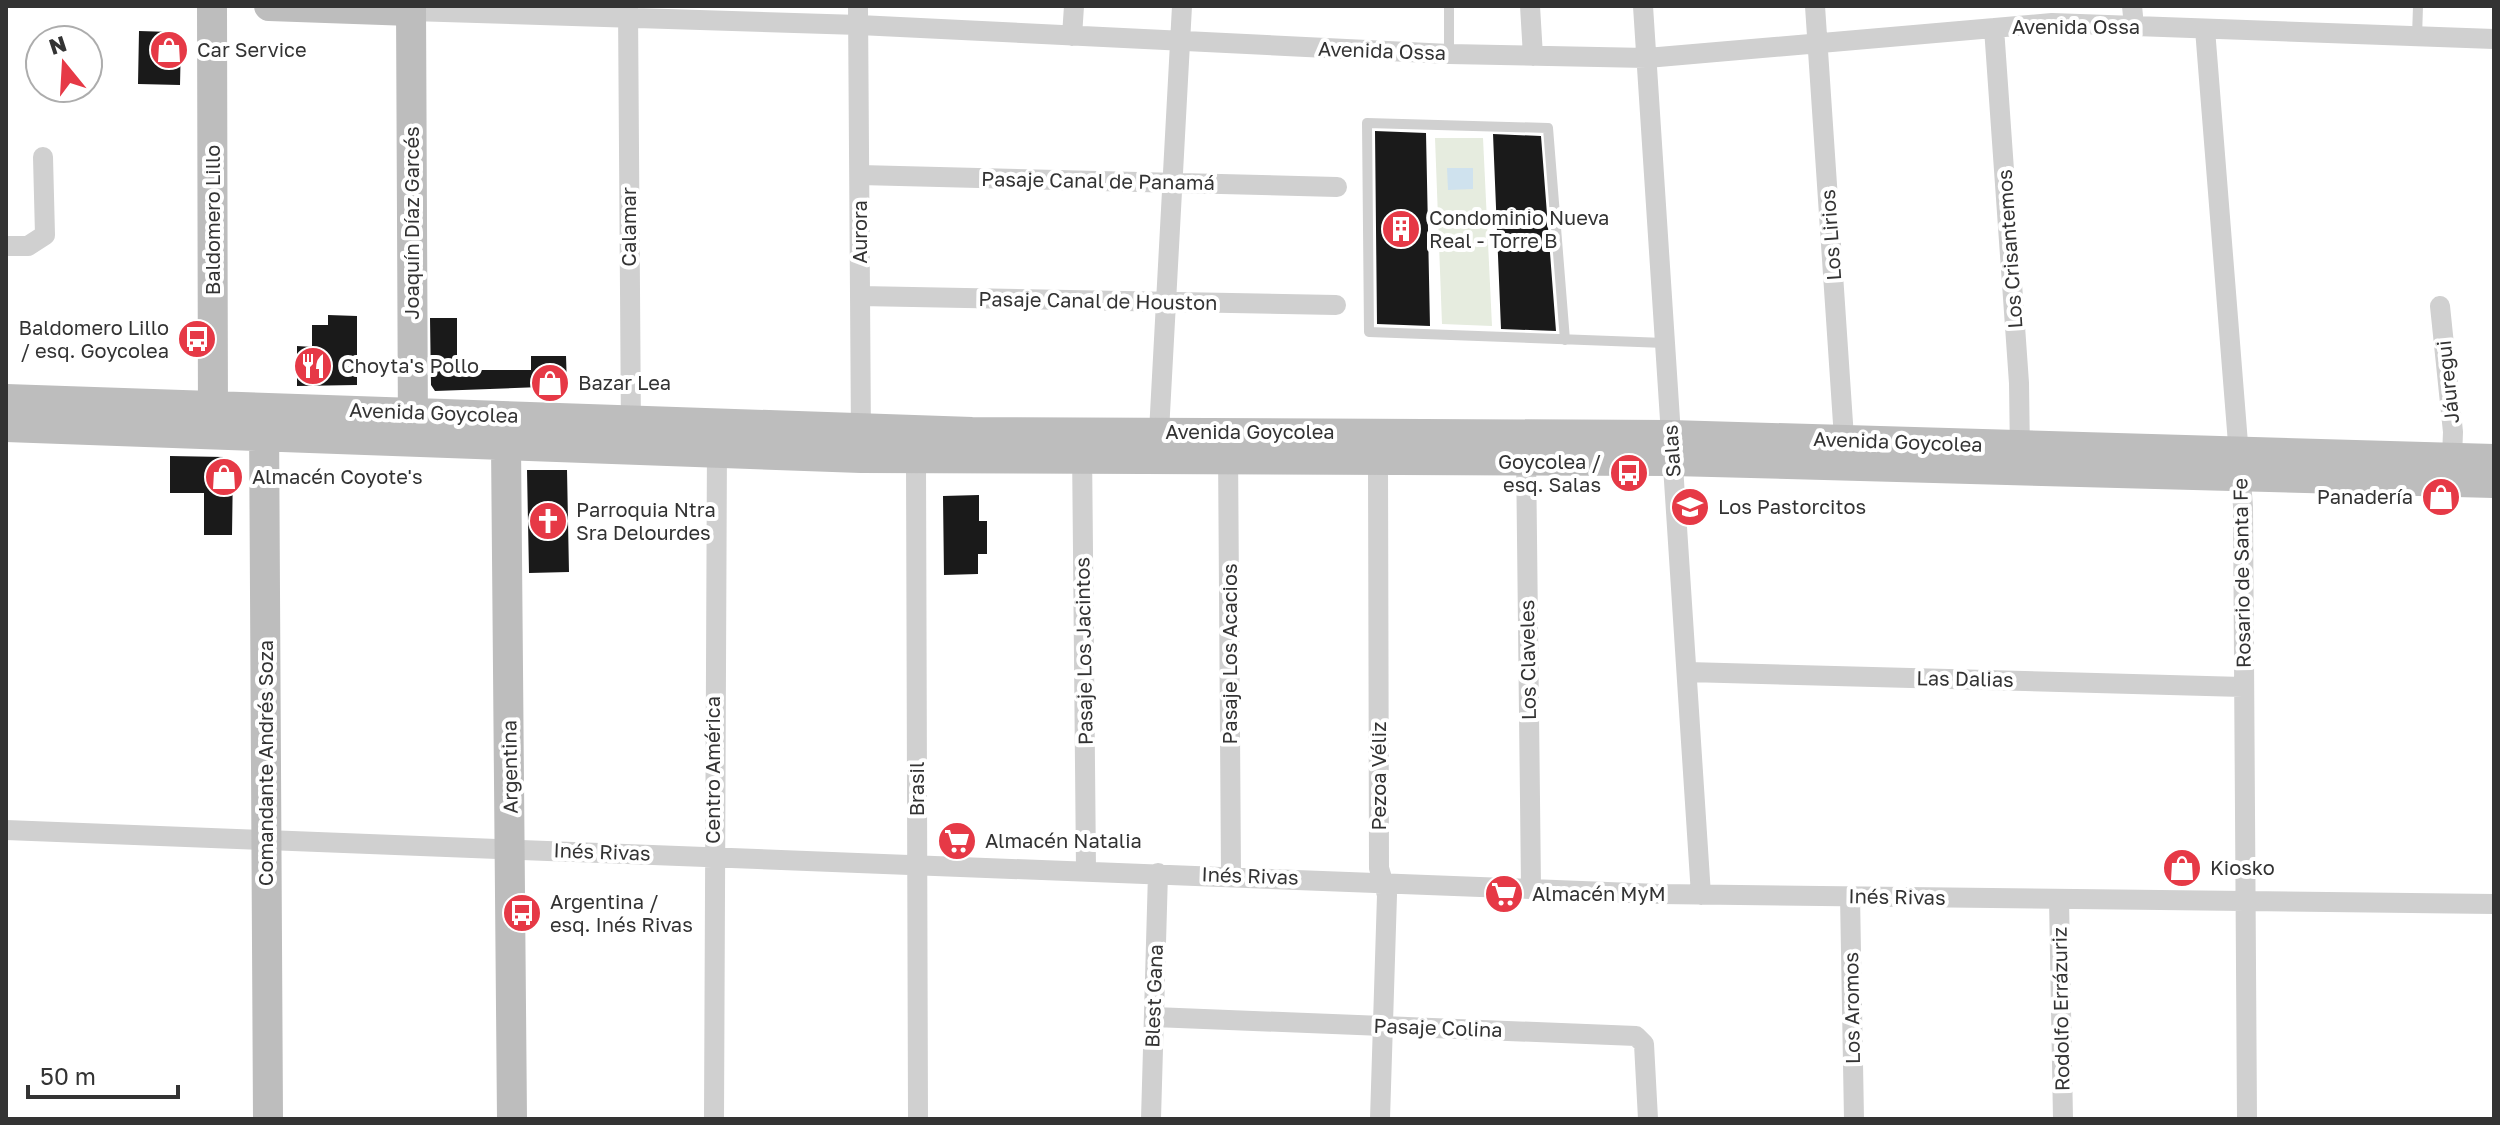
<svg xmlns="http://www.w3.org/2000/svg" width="2500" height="1125" viewBox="0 0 2500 1125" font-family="'Golos Text',sans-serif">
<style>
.green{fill:#e6ecdf}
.water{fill:#cfe2ee}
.building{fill:#1a1a1a}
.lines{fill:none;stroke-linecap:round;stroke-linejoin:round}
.lane{stroke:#d0d0d0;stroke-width:10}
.street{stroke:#d0d0d0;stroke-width:20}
.secondary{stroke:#bdbdbd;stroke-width:30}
.labels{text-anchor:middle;stroke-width:8;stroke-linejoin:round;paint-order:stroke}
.street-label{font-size:20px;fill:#333;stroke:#fff}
.poi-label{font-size:20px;fill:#333;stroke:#fff;text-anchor:start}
</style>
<rect width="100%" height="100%" fill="#fff"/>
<path class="green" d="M1435 138H1483L1492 326 1442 324Z"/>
<path class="water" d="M1447 168H1473V189L1448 190Z"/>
<path class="building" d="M139 31 171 32 181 40 180 85 138 84Z
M1375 131 1426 133 1430 326 1377 324Z
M1493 134 1541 136 1556 331 1501 329Z
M328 315 357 316V385L297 386V346L312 347V325H328Z
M430 318H457V370H531V356H566L567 386 435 391 431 385Z
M170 456 224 457 233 466 232 535H204V493H170Z
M527 470H567L569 572 529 573Z
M979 495V521H987V554H978V574L944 575 943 496Z"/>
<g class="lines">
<path class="lane" d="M1449 6V54
M2417 37 2418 6
M1565 340 1548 128 1367 123 1369 332 1665 343"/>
<path class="street" d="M858 6 861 438
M1530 6 1533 56
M1643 6 1701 895
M1815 6 1845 453
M2132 6 2134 26
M628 8 631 432
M411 11 859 25 1449 54 1647 58 2052 23 2494 39
M1994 28 2019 383 2020 455
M2205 29 2243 506 2247 1119
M1072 36 1074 6
M860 175 1337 187
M6 246H28L45 235 43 157
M860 296 1336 305
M2440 306 2453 432 2452 457
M1159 432 1182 6
M1082 446 1086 870
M1228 448 1231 876
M1526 451 1531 887
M916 459 918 1119
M1687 672 2243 687
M6 830 1659 894 2494 904
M1850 896 1854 1119
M2059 899 2063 1119
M1154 1017 1636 1036 1644 1044 1648 1119
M714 1119 717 443
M1151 1119 1158 873
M1380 1119 1387 895 1379 868 1378 461 1382 448"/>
<path class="secondary" d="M212 6 213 424
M269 6 411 11
M411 6 413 432
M6 399 972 432 1671 435 2494 459
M264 417 268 1119
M6 427 861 458 1673 461 2494 483
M506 444 512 1119"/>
</g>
<defs>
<g id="shop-disc" transform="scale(2)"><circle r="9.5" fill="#e63946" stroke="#fff"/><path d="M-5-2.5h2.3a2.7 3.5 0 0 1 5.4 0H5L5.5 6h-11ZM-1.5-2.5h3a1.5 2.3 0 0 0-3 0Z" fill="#fff"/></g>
<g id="building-disc" transform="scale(2)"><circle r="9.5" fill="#e63946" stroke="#fff"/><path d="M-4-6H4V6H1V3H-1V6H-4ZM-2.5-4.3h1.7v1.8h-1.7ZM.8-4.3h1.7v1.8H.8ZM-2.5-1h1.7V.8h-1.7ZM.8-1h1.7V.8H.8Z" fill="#fff"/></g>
<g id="bus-disc" transform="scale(2)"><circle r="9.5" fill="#e63946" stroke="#fff"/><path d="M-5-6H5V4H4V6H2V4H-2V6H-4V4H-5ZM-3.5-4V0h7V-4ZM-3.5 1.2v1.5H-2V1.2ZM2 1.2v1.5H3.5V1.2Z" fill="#fff"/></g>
<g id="restaurant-disc" transform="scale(2)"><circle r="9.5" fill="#e63946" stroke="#fff"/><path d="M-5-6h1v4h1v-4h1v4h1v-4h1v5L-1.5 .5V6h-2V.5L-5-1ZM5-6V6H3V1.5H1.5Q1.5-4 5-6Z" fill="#fff"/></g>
<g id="school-disc" transform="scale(2)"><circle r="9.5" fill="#e63946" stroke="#fff"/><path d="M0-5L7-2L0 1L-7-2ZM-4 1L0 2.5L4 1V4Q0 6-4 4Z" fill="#fff"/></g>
<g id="church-disc" transform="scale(2)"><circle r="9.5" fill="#e63946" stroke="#fff"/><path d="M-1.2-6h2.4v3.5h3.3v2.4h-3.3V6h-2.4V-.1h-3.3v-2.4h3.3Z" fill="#fff"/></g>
<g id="supermarket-disc" transform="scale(2)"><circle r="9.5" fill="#e63946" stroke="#fff"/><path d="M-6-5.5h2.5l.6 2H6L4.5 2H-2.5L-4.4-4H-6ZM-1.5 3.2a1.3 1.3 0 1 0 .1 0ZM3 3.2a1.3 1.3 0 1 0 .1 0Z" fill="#fff"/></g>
</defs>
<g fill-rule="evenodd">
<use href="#shop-disc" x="169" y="50"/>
<use href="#building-disc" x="1401" y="229"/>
<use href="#bus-disc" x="197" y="339"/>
<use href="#restaurant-disc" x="313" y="366"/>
<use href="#shop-disc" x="550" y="383"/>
<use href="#bus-disc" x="1629" y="473"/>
<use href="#shop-disc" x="224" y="477"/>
<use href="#shop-disc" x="2441" y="497"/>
<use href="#school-disc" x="1690" y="507"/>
<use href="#church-disc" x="548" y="521"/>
<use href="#supermarket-disc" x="957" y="841"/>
<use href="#shop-disc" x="2182" y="868"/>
<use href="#supermarket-disc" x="1504" y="894"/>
<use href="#bus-disc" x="522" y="913"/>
</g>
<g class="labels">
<g class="street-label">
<text x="2076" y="34">Avenida Ossa</text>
<text transform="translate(1382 51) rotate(2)" y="7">Avenida Ossa</text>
<text transform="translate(1098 181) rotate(1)" y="7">Pasaje Canal de Panamá</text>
<text transform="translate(213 220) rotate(-90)" y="7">Baldomero Lillo</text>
<text transform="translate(412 223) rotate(-90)" y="7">Joaquín Díaz Garcés</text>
<text transform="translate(629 227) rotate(-90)" y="7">Calamar</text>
<text transform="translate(860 232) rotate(-90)" y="7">Aurora</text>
<text transform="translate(1831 235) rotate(-94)" y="7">Los Lirios</text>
<text transform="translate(2010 249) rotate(-94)" y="7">Los Crisantemos</text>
<text transform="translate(1098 301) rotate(1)" y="7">Pasaje Canal de Houston</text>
<text transform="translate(2448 382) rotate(-96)" y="7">Jáuregui</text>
<text transform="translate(434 413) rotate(2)" y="7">Avenida Goycolea</text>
<text x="1250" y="439">Avenida Goycolea</text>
<text transform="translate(1898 442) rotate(2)" y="7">Avenida Goycolea</text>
<text transform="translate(1672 451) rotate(-94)" y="7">Salas</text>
<text transform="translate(2242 573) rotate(-91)" y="7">Rosario de Santa Fe</text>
<text transform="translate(1084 651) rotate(-91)" y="7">Pasaje Los Jacintos</text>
<text transform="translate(1230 654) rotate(-90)" y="7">Pasaje Los Acacios</text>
<text transform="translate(1528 660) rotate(-91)" y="7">Los Claveles</text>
<text transform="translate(1965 679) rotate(1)" y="7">Las Dalias</text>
<text transform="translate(266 763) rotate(-90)" y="7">Comandante Andrés Soza</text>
<text transform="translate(510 767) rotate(-91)" y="7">Argentina</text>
<text transform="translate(713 770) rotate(-90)" y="7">Centro América</text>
<text transform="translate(1379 776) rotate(-90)" y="7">Pezoa Véliz</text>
<text transform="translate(917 789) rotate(-90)" y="7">Brasil</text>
<text transform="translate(602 852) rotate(2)" y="7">Inés Rivas</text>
<text transform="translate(1250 876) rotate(2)" y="7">Inés Rivas</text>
<text transform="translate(1897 897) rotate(1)" y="7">Inés Rivas</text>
<text transform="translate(1154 996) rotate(-88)" y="7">Blest Gana</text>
<text transform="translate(1852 1008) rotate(-91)" y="7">Los Aromos</text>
<text transform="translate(2061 1009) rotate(-91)" y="7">Rodolfo Errázuriz</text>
<text transform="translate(1438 1028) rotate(2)" y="7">Pasaje Colina</text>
</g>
<g class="poi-label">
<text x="197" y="57">Car Service</text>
<text x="1429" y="225">Condominio Nueva<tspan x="1429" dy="23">Real - Torre B</tspan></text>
<text x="169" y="335" text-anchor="end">Baldomero Lillo<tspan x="169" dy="23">/ esq. Goycolea</tspan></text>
<text x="341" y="373">Choyta's Pollo</text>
<text x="578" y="390">Bazar Lea</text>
<text x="1601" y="469" text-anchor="end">Goycolea /<tspan x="1601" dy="23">esq. Salas</tspan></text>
<text x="252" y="484">Almacén Coyote's</text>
<text x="2413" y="504" text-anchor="end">Panadería</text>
<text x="1718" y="514">Los Pastorcitos</text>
<text x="576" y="517">Parroquia Ntra<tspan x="576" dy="23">Sra Delourdes</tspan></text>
<text x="985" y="848">Almacén Natalia</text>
<text x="2210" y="875">Kiosko</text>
<text x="1532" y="901">Almacén MyM</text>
<text x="550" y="909">Argentina /<tspan x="550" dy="23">esq. Inés Rivas</tspan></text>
</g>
</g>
<rect width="2500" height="1125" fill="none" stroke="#333333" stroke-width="16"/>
<g transform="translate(64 64) rotate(342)"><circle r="38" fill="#ffffff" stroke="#adadad" stroke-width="2"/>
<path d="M0-6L14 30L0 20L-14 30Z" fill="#e63946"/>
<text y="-12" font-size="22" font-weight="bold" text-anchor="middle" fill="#333333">N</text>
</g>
<path d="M28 1085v12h150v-12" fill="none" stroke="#333333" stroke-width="4"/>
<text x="40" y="1085" font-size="24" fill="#333333" stroke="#ffffff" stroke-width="6" paint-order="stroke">50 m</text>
</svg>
